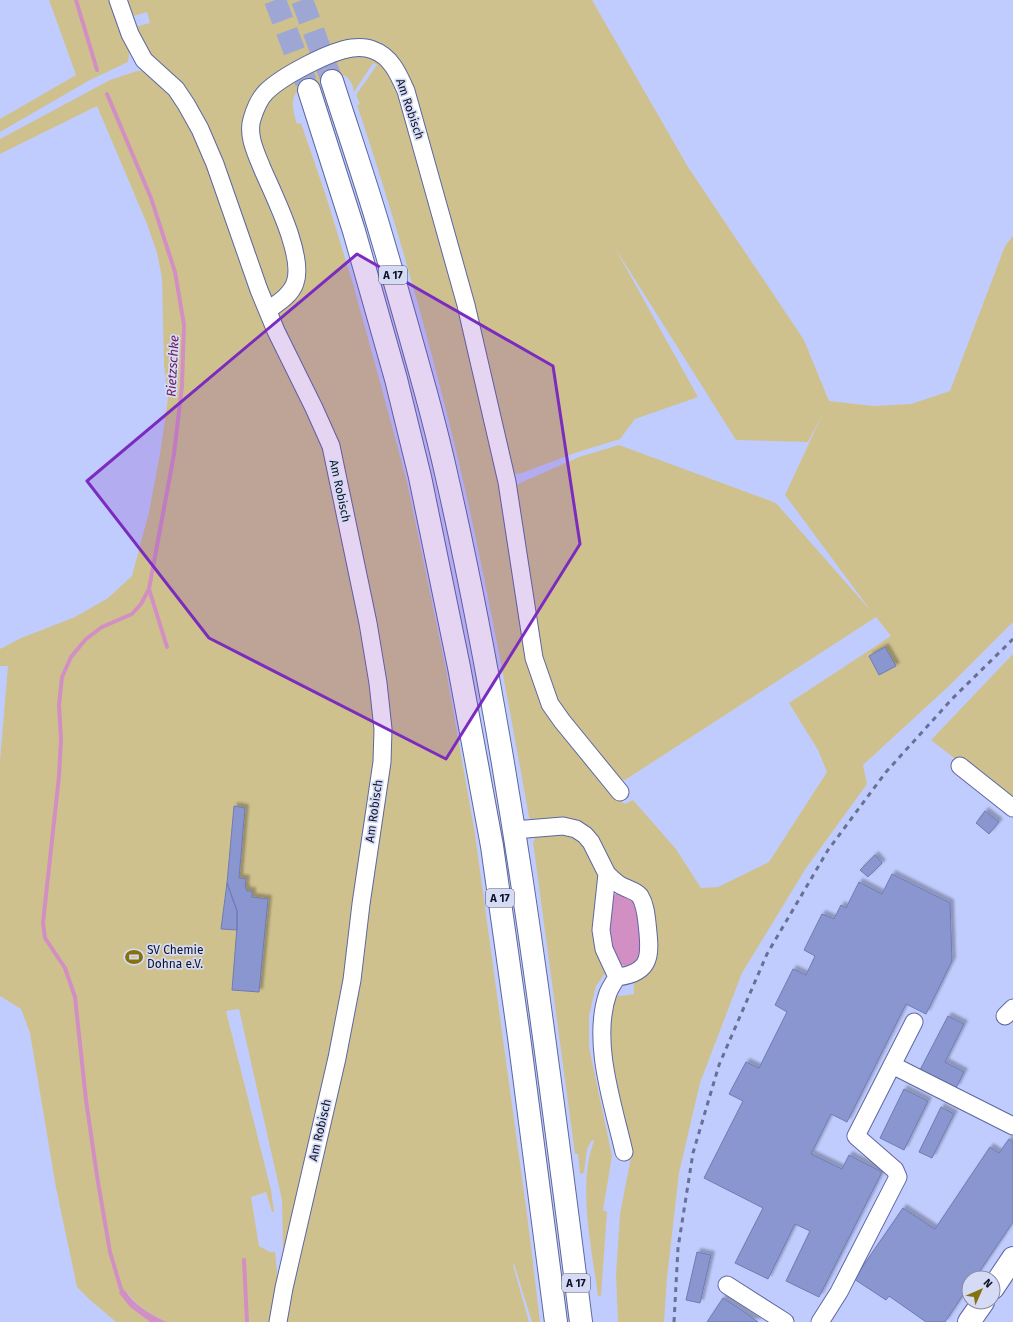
<svg xmlns="http://www.w3.org/2000/svg" width="1013" height="1322" viewBox="0 0 1013 1322" font-family="'Fira Sans',sans-serif">
<style>
.green{fill:#cfc18e}
.water{fill:#d28fc3}
.lines{fill:none;stroke-linecap:round;stroke-linejoin:round}
.stream{stroke:#d28fc3;stroke-width:4}
.building{fill:#8a96d0;stroke:#6f7bb3;filter:url(#shadow)}
.highway-tunnel{stroke:#9ea7d4;stroke-width:22;stroke-dasharray:22 11;stroke-linecap:butt}
.minor-casing{stroke:#5d679f;stroke-width:19}
.major-casing{stroke:#5d679f;stroke-width:24}
.highway-casing{stroke:#5d679f;stroke-width:24}
.minor{stroke:#fff;stroke-width:17}
.major{stroke:#fff;stroke-width:22}
.highway{stroke:#fff;stroke-width:22}
.rail{stroke:#687094;stroke-width:3;stroke-dasharray:5 5;stroke-linecap:butt}
.marked{fill:#7b2cbf;fill-opacity:0.2;stroke:#7b2cbf;stroke-width:3;stroke-linejoin:round}
.labels{text-anchor:middle;stroke-width:3.5;stroke-linejoin:round;paint-order:stroke}
.shield{fill:#d5dbf4;stroke:#4b5067;stroke-width:1}
.shield-label{font-size:11px;font-weight:bold;fill:#10142a}
.street-label{font-size:12px;fill:#10142a;stroke:#d5dbf4}
.poi-label{font-size:12px;fill:#10142a;stroke:#d5dbf4;text-anchor:start}
.water-label{font-size:13px;font-style:italic;fill:#6b1b5e;stroke:#d5dbf4}
</style>
<defs>
<filter id="shadow"><feDropShadow dx="3.5" dy="-3.5" stdDeviation="1" flood-color="#0004"/></filter>
</defs>
<rect width="100%" height="100%" fill="#c1ccfe"/>
<path class="green" d="M49 0H113L130 46 128 62 90 80 0 132V119L76 75Z
M120 0H592L688 167 804 340 829 401 874 406 911 404 950 391 1005 246 1013 236V622L950 685 863 765 867 784 806 868 742 973 700 1083 679 1173 667 1278 664 1322H618L616 1275 620 1214 631 1157 629 1145 613 1090 606 1029V1019L614 994 620 996 634 994C634 991 633 986 634 982 637 971 652 965 654 949 656 939 650 907 646 898 643 894 640 891 635 888 626 881 616 878 609 868 600 855 597 838 582 828 570 819 550 823 535 823L529 817C508 700 487 583 460 467 431 345 397 224 357 105L360 104 356 95 377 65 373 63 354 92C353 82 345 70 333 75 328 77 325 83 320 84 316 86 312 83 308 84 305 84 302 86 300 88 289 98 293 111 297 124L301 123 325 193 353 284 380 382 407 482 446 670 475 834 528 1222 540 1322H532L514 1264 513 1265 529 1322H284L290 1290 350 1024 366 902 387 758 388 727 383 681 372 621 335 446 317 403 280 332C278 325 276 314 281 308 283 305 288 303 290 300 304 288 305 278 302 260L256 142 257 120H259C262 114 264 108 267 103 279 84 336 54 358 52 363 51 368 54 372 57L374 55 381 59 392 72 399 88 461 307 505 493 531 660 538 683 548 709 584 756 619 799 625 804 633 800 676 849 701 888 718 887 769 862 827 772 818 750 789 703 891 636 876 617 625 780 616 778C598 758 578 739 562 717 550 699 544 678 537 657L512 494 515 487 518 484 579 457 619 445 776 503 871 611 785 495 823 413 808 442 736 440 615 248 698 397 635 419 620 439 578 452 519 474 512 473 506 466 468 304 421 137 406 89 397 67 386 54 372 45 361 42 347 43 328 50 312 57 288 70 268 83 261 91 253 102 247 115 246 128 249 145C261 173 272 202 283 230 286 239 293 253 294 262 297 279 280 312 264 289L219 163 203 128 188 99 170 78 147 57 139 45 131 28 150 23 147 12 127 18Z
M137 71H146L183 103 327 449 363 621 379 729 348 981 288 1246 283 1249 282 1200 239 1009 226 1011 271 1190 274 1212H272L266 1192 251 1197 259 1246 270 1252H275L277 1272V1291L272 1322H167C153 1316 135 1305 127 1292L130 1307 150 1322H116L90 1300 77 1287 56 1188 30 1033 21 1009 0 996V760L8 666H0V649L21 638 75 617 108 598 132 576 149 512 160 454 168 398 164 366 162 278 157 253 147 224 97 106 0 154V139L110 80Z
M1013 654V804L931 740Z
M539 833 578 835 599 870 608 969 596 986 589 1016V1047L612 1156 603 1210 607 1212 601 1296H598C592 1249 577 1186 594 1141L592 1140 587 1149 584 1173 580 1174 578 1154H575L533 842 536 836Z"/>
<path class="water" d="M619 892 636 899 644 957 630 966 621 965 615 961 612 953 607 915 611 897Z
M121 1289C126 1291 127 1293 130 1297 138 1307 155 1317 167 1322H150L130 1307 119 1293Z"/>
<g class="lines">
<path class="stream" d="M76 0 97 70
M107 94 151 198 175 272 184 325 182 386 174 454 149 589 167 647
M244 1260 247 1322
M123 1292 121 1289 110 1252 97 1176 86 1100 75 997 65 968 45 938 43 923 59 776 61 739 59 705 62 677 71 657 86 639 102 627 132 614 141 604 149 589"/>
</g>
<path class="building" d="M885 647 896 666 879 675 869 656Z
M234 806 245 808 239 878 246 879 245 886 247 891H252V897L268 899 259 992 232 990 237 927V911L227 883Z
M985 811 999 822 989 834 976 823Z
M875 855 882 863 868 877 860 870Z
M892 874 950 903 952 961 926 1014 906 1004 847 1122 831 1114 811 1154 842 1169 849 1155 882 1172 819 1297 786 1281 810 1231 795 1224 768 1279 735 1263 763 1208 704 1178 743 1101 729 1094 746 1062 759 1068 787 1012 775 1005 793 969 806 975 815 956 804 950 822 914 834 919 841 905 846 908 859 882 882 894Z
M227 883 237 911V930L221 929Z
M948 1016 964 1024 945 1062 964 1072 956 1088 920 1070Z
M904 1089 928 1101 904 1150 880 1138Z
M941 1107 954 1114 932 1158 919 1152Z
M1009 1139 1013 1142V1222L975 1278H969V1286L945 1322H926L889 1296 886 1300 854 1279 903 1208 935 1229 990 1147 999 1153Z
M697 1252 711 1255 700 1303 686 1300Z
M723 1298 743 1311 758 1322H707Z"/>
<g class="lines">
<path class="highway-tunnel" d="M275 0 309 90
M302 0 332 81"/>
<g class="minor-casing">
<path id="minor" d="M118 0 130 34 144 60 176 89 186 104 200 129 215 164 259 290 276 331 314 408 331 446 368 623 378 683 383 729 382 762 361 904 352 980 337 1058 284 1288 278 1322
M268 310C278 303 291 295 295 283 305 256 273 194 262 168 256 153 247 135 252 119 255 109 259 99 266 92 282 76 330 51 352 48 359 47 366 47 373 50 391 56 399 75 406 91L466 305 507 482 534 658 550 704 562 721 620 792
M960 766 1013 808
M514 830 563 826 576 829 585 835 591 842 607 874 601 930 604 949 617 977C614 982 610 988 608 993 591 1041 613 1104 624 1152
M607 874C612 879 618 885 624 887 630 890 636 891 640 896 645 904 646 914 647 923 650 952 654 973 617 977
M1005 1016 1013 1008
M892 1065 1013 1126
M727 1285 785 1322
M820 1322 839 1292 898 1177 895 1170 856 1136 914 1022"/>
</g>
<g class="major-casing">
<path id="major" d="M993 1288 1013 1258
M969 1322 983 1302"/>
</g>
<g class="highway-casing">
<path id="highway" d="M332 81C347 128 363 174 377 221 394 278 410 335 426 393 433 419 440 446 446 473 510 752 545 1038 581 1322
M309 90 354 231 396 379 420 477 459 667 492 846 519 1037 556 1322"/>
</g>
<use href="#minor" class="minor"/>
<use href="#major" class="major"/>
<use href="#highway" class="highway"/>
<path class="rail" d="M674 1322 678 1248 693 1153 719 1065 767 954 828 850 886 772 952 699 1013 639"/>
</g>
<path class="marked" d="M357 254 553 366 580 544 446 759 209 638 87 481Z"/>
<defs>
<g id="stadium-bare" transform="scale(1.38)"><path d="M0-5a6.5 5 0 1 0 0 10a6.5 5 0 1 0 0-10ZM-3.5-1.8h7v3.6h-7Z" fill="#867111" stroke="#d5dbf4" stroke-width="2.5" paint-order="stroke"/></g>
</defs>
<g fill-rule="evenodd">
<use href="#stadium-bare" x="134" y="957"/>
</g>
<g class="labels">
<g class="shield">
<rect x="379" y="266" width="28" height="18" rx="3"/>
<rect x="486" y="889" width="28" height="18" rx="3"/>
<rect x="562" y="1274" width="28" height="18" rx="3"/>
</g>
<g class="shield-label">
<text x="393" y="279">A 17</text>
<text x="500" y="902">A 17</text>
<text x="576" y="1287">A 17</text>
</g>
<g class="street-label">
<text transform="translate(410 109) rotate(71)" y="4">Am Robisch</text>
<text transform="translate(340 491) rotate(78)" y="4">Am Robisch</text>
<text transform="translate(374 811) rotate(-82)" y="4">Am Robisch</text>
<text transform="translate(320 1130) rotate(-77)" y="4">Am Robisch</text>
</g>
<g class="poi-label">
<text x="147" y="954">SV Chemie<tspan x="147" dy="14">Dohna e.V.</tspan></text>
</g>
<g class="water-label">
<text transform="translate(172 366) rotate(-87)" y="5">Rietzschke</text>
</g>
</g>
<g transform="translate(981 1290) rotate(45)"><circle r="19" fill="#d5dbf4" stroke="#868ba3"/>
<path d="M0-3L7 15L0 10L-7 15Z" fill="#867111"/>
<text y="-6" font-size="11" font-weight="bold" text-anchor="middle" fill="#10142a">N</text>
</g>
</svg>
